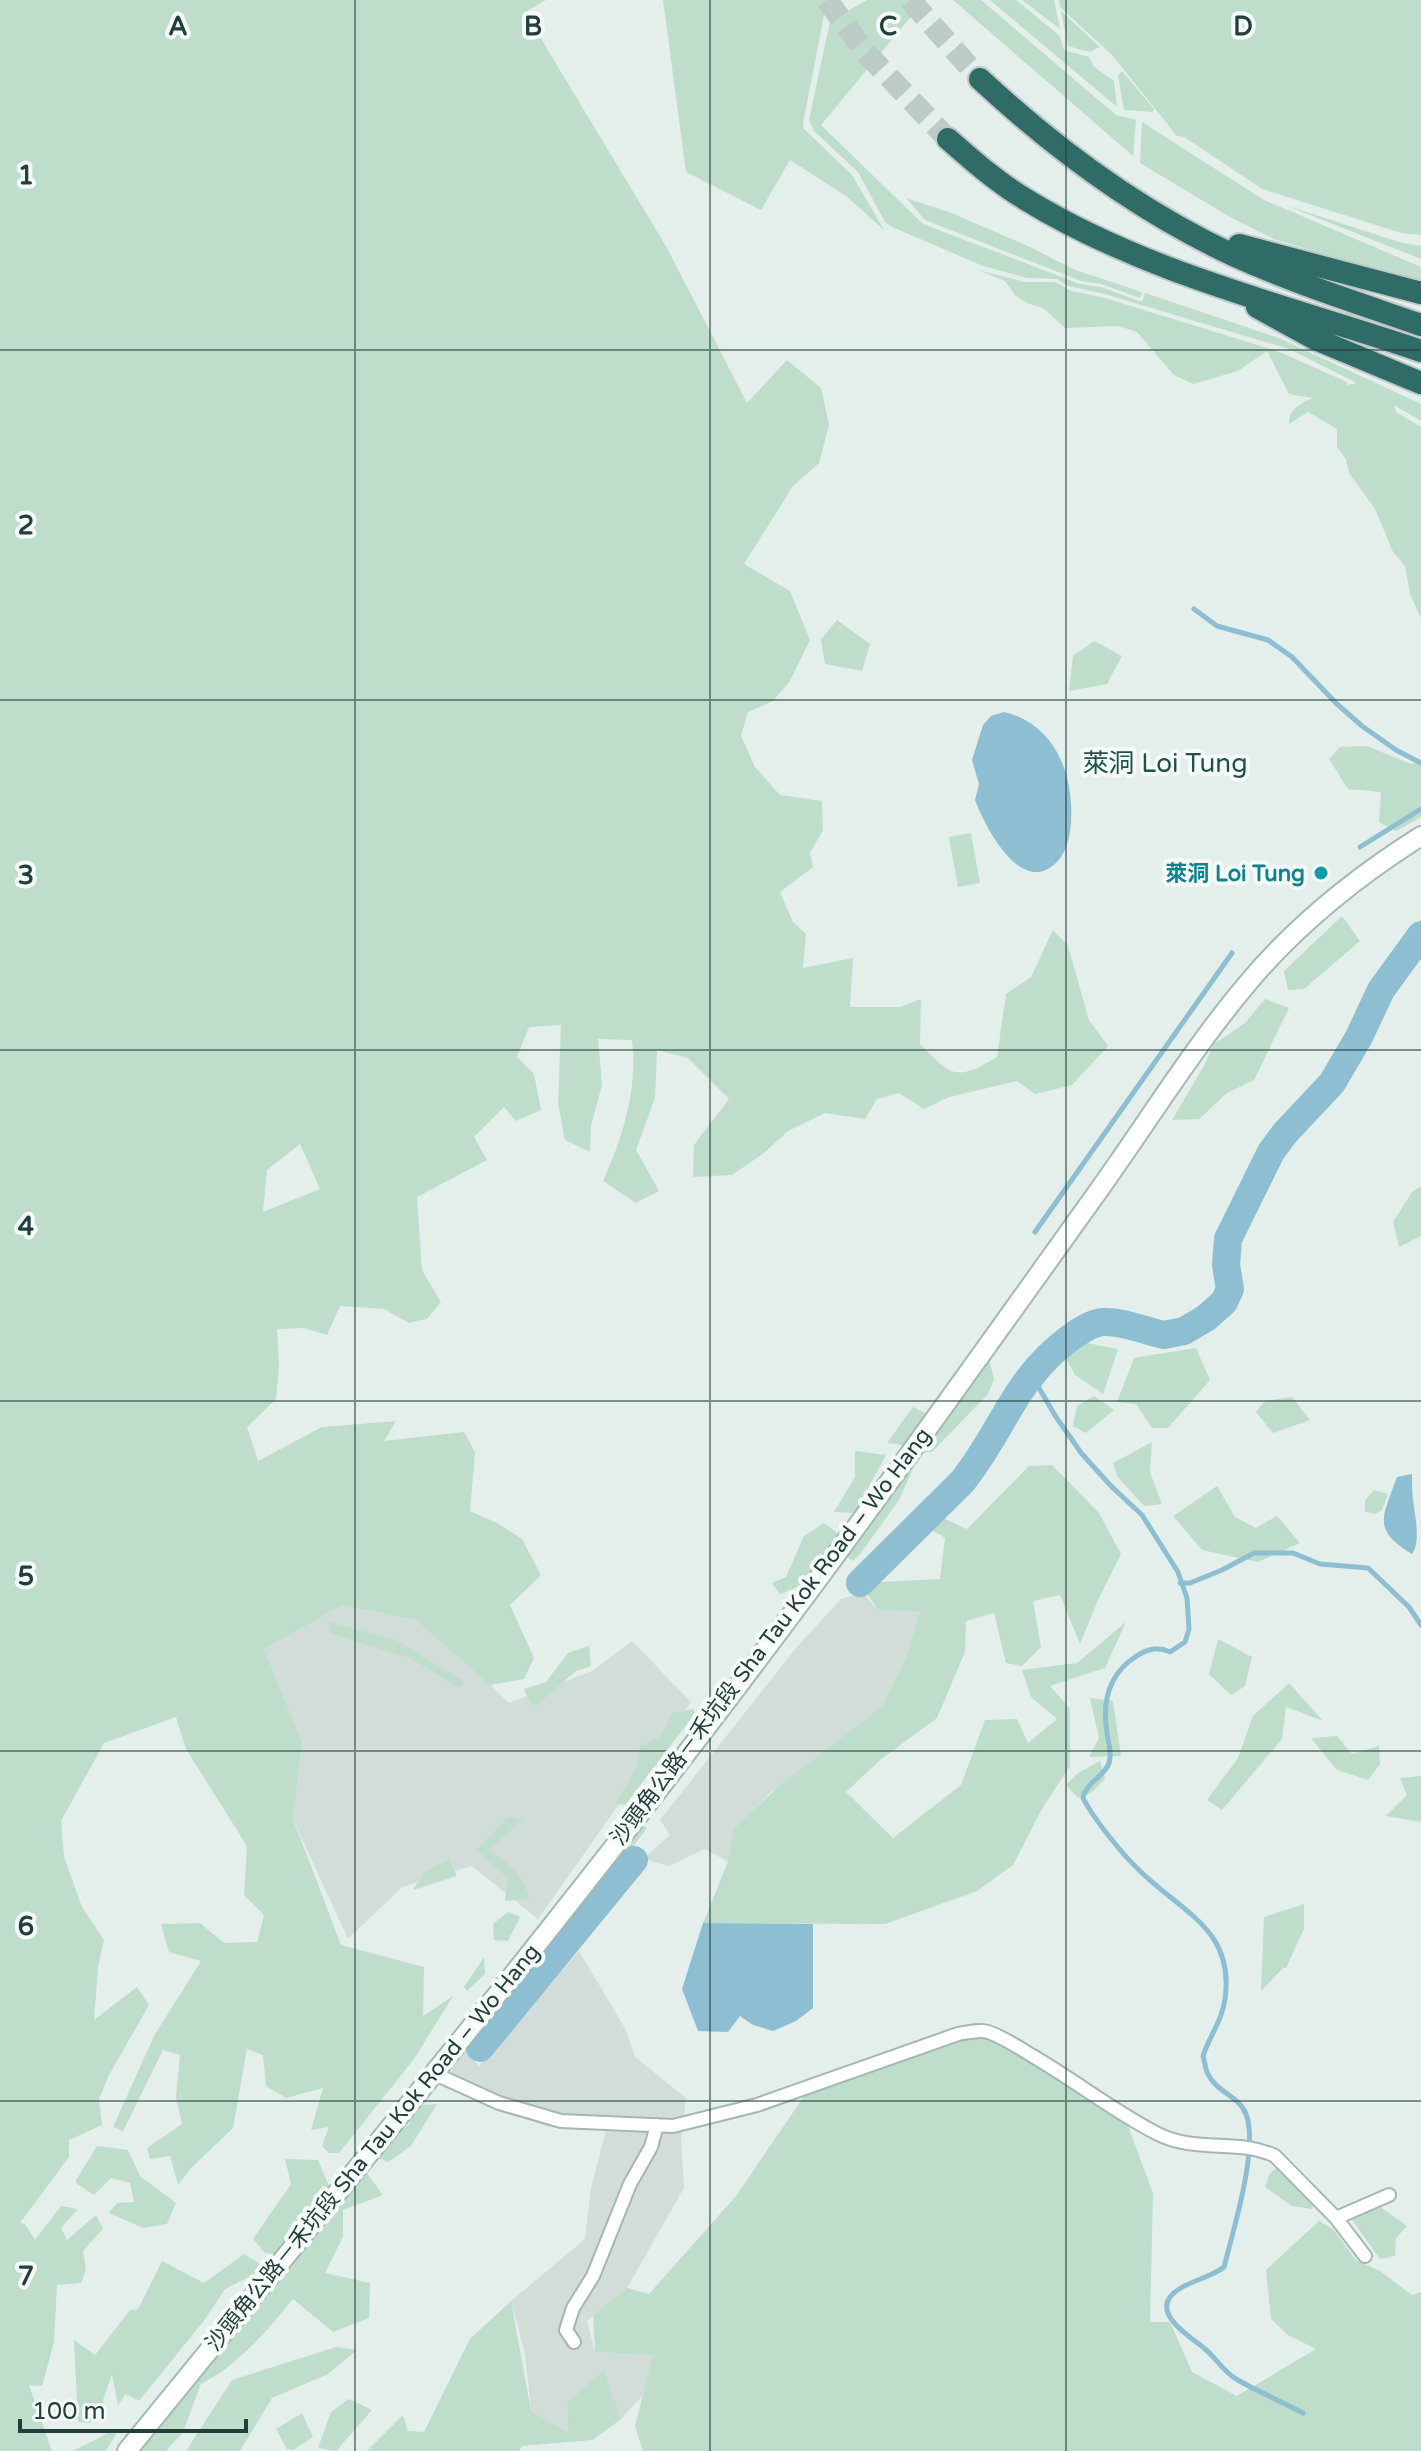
<svg xmlns="http://www.w3.org/2000/svg" width="1421" height="2451" viewBox="0 0 1421 2451" font-family="'Varela Round','Noto Sans SC',sans-serif">
<style>
.built{fill:#d2ddda}
.green{fill:#bedecb;fill-rule:evenodd}
.water{fill:#8dbed2}
.lines{fill:none;stroke-linecap:round;stroke-linejoin:round}
.stream{stroke:#8dbed2;stroke-width:5}
.river{stroke:#8dbed2;stroke-width:28}
.highway-tunnel{stroke:#bdcbc8;stroke-width:22;stroke-dasharray:22 11;stroke-linecap:butt}
.street-casing{stroke:#a6b6b3;stroke-width:16}
.secondary-casing{stroke:#a3b9b4;stroke-width:22}
.highway-casing{stroke:#c1c9c8;stroke-width:26}
.street{stroke:#fff;stroke-width:12}
.secondary{stroke:#fff;stroke-width:18}
.highway{stroke:#2f6c67;stroke-width:22}
.grid{fill:none;stroke:#233f3b;stroke-width:2;stroke-opacity:0.55}
.culture-dot{fill:#0f9aa8;stroke:#f5faf8;stroke-width:3}
.labels{text-anchor:middle;stroke-width:8;stroke-linejoin:round;paint-order:stroke}
.culture-label{font-size:22px;font-weight:bold;fill:#0d838f;stroke:#f5faf8;text-anchor:end}
.street-label{font-size:22px;fill:#233f3b;stroke:#f5faf8}
.quarter-label{font-size:26px;fill:#1f524c;stroke:#f5faf8}
.grid-label{font-size:26px;text-anchor:middle;font-weight:bold;fill:#233f3b;stroke:#f5faf8;stroke-width:8;stroke-linejoin:round;paint-order:stroke}
</style>
<rect width="100%" height="100%" fill="#e4eeeb"/>
<path class="built" d="M862 1592 878 1610 920 1612 906 1657 881 1707 770 1793 735 1829 728 1862 705 1849 669 1866 643 1859 670 1835 660 1820 796 1648 841 1599Z
M343 1605 427 1622 509 1703 592 1671 632 1641 691 1702 538 1919 472 1866 402 1887 348 1939 293 1819 302 1742 264 1649Z
M579 1951 626 2030 635 2057 686 2098 681 2139 684 2188 627 2288 587 2321 595 2352 653 2355 645 2393 621 2419 603 2370 575 2437 531 2411 525 2354 511 2301 585 2239 591 2188 606 2130 549 2127 443 2087 464 2049 479 2066Z"/>
<path class="green" d="M0 0H546L525 12 667 248 747 403 787 360 821 388 829 425 819 463 793 486 744 564 790 591 810 640 790 681 773 701 748 712 741 736 755 767 780 795 822 801 823 830 810 853 813 867 780 892 793 922 806 934 803 968 853 958 850 1007H900L921 999 920 1044C951 1076 956 1082 997 1057L1006 994 1031 977 1053 930 1068 946 1089 1020 1108 1046 1072 1085 1035 1094 1017 1081 949 1097 924 1109 899 1093 877 1099 865 1119 825 1113 788 1131 764 1153 732 1175 693 1177 694 1145 729 1099 688 1058 657 1050 655 1098 636 1150 659 1191 636 1203 603 1181C623 1137 638 1088 632 1040L598 1039 602 1085 591 1126 590 1152 565 1140 558 1103 561 1025 529 1027 517 1057 534 1074 541 1110 516 1121 504 1107 474 1137 487 1160 417 1197 422 1270 441 1302 427 1319 409 1323 384 1309 340 1306 327 1335 304 1328 277 1329 279 1367 276 1399 247 1427 258 1461 322 1427 396 1421 384 1441 464 1432 475 1452 470 1511 497 1523 522 1539 541 1575 510 1605 534 1658 524 1679 490 1685 416 1620 343 1605 264 1649 302 1742 293 1819 341 1945 424 1967 423 2016 453 1996 414 2059 339 2153H329L322 2146 329 2127 311 2130 323 2088 286 2098 266 2086 263 2055 247 2049 233 2128 191 2168 178 2185 170 2156 150 2159 147 2148 182 2124 176 2097 180 2055 163 2050 123 2131 113 2127 154 2036 201 1961 169 1952 161 1924 200 1923 224 1943 257 1942 264 1915 244 1895 247 1846 186 1749 176 1717 104 1743 61 1821 64 1857 82 1907 104 1940 98 1967 94 2020 137 1987 149 2005 109 2075 99 2099 102 2125 69 2140V2157L20 2223 25 2224 35 2240 61 2206 78 2209 61 2228 67 2240 96 2215 103 2229 83 2251 86 2270 81 2283 57 2285 54 2342 42 2386 29 2385 52 2451H0ZM300 1144 320 1189 263 1212 267 1170Z
M663 0H827L803 123 804 129 852 175 884 230 846 196 790 160 761 210 686 172Z
M867 0H925L821 125 923 224 1080 284 1101 287 1142 302 1145 293 1279 338 1421 404V421L1394 405 1396 412 1421 427V619L1410 594 1405 566 1393 552 1375 509 1349 473 1346 459 1337 447V429L1308 412 1289 424C1289 408 1300 404 1313 398L1289 394 1267 351 1238 371 1193 384 1174 375 1137 332 1119 326 1065 328 1043 308 1027 303 1015 295 1005 281 978 270 1025 282H1055L1071 291 1105 298 1277 351 1347 382V385L1357 383 1289 349 1105 294 1068 286 1057 279 1027 278 983 266 890 226 885 222 858 172 814 131 809 120 830 21Z
M953 0H981L1116 115 1136 120 1133 156Z
M990 0H1016L1060 36 1064 50 1089 57 1094 67 1114 81 1117 107Z
M1022 0H1054L1060 29Z
M1059 0H1421V235L1401 233 1262 189 1184 137 1177 136 1112 55 1060 7Z
M1061 11 1100 47 1090 52 1068 46Z
M1122 71 1154 109 1153 112 1124 110 1118 76Z
M1142 122 1264 200 1421 267V284L1274 239 1230 217 1140 163Z
M906 198 949 212 1028 246 1075 270 1142 292 1140 298 1101 284 1081 281 925 220Z
M1285 205 1399 242 1421 246V259Z
M837 620 870 644 862 671 825 664 821 639Z
M1094 641 1122 656 1107 684 1069 691 1073 656Z
M1367 746 1411 764 1421 760V817L1396 831 1379 822 1381 792 1348 789 1329 759 1340 747Z
M971 833 980 883 958 887 949 837Z
M1342 916 1360 941 1304 989 1288 990 1284 971Z
M1265 999 1289 1008 1254 1080 1227 1093 1199 1119 1172 1120 1205 1064 1213 1045 1245 1023Z
M1421 1186V1236L1399 1247 1393 1222 1412 1192Z
M1087 1343 1118 1349 1103 1394 1075 1375 1064 1355Z
M1196 1348 1210 1380 1168 1428H1152L1136 1404 1117 1402 1134 1358Z
M987 1350 994 1379 988 1394 932 1452 914 1453Z
M1094 1396 1114 1410 1086 1433 1073 1426 1077 1406Z
M1292 1397 1310 1420 1273 1433 1256 1412 1265 1401Z
M913 1407 927 1414 904 1445 887 1443Z
M1152 1442 1150 1472 1162 1504 1144 1506 1117 1476 1113 1463Z
M855 1451 886 1455 855 1513 834 1512 855 1477Z
M1052 1465 1099 1513 1121 1554 1098 1600 1080 1644 1060 1595 1033 1601 1041 1647 1022 1666 1006 1663 994 1613 966 1621 965 1652 937 1718 880 1760 846 1792 893 1838 961 1785 985 1720 1017 1719 1028 1743 1057 1719 1031 1697 1022 1670 1077 1663 1126 1622 1105 1668 1050 1686 1070 1709V1766L1042 1809 1013 1865 977 1891 885 1924 703 1923 728 1862 734 1829 780 1785 881 1707 906 1657 920 1612 878 1610 860 1583 940 1579 945 1538 929 1528 930 1515 962 1482 945 1519 967 1529 1029 1466Z
M912 1471 899 1500 860 1554 853 1561 833 1549 894 1480Z
M1217 1486 1235 1517 1256 1528 1277 1516 1300 1543 1258 1562 1202 1550 1173 1516Z
M1374 1490 1388 1494 1382 1510 1375 1514 1365 1512V1501Z
M824 1523 840 1535 803 1585 780 1594 772 1583 786 1577 804 1536Z
M330 1622 396 1640 465 1682 460 1689 412 1659 329 1633Z
M1218 1639 1252 1657 1245 1686 1231 1695 1209 1674Z
M589 1646 591 1666 576 1671 536 1706 530 1703 524 1689 546 1682 568 1653Z
M1289 1683 1323 1721 1286 1707 1282 1739 1222 1810 1207 1800 1238 1758 1253 1716Z
M1090 1698 1113 1701 1121 1756 1089 1757 1099 1738Z
M694 1709V1715L625 1805 615 1804 638 1765 640 1746 661 1736 672 1713Z
M1337 1736 1352 1754 1379 1746 1380 1764 1368 1780 1337 1770 1311 1738Z
M1100 1761 1105 1779 1091 1793 1078 1798 1066 1785 1078 1773Z
M1421 1776V1822L1386 1816 1407 1795 1400 1778Z
M508 1817 523 1820 488 1850C507 1861 525 1877 529 1899L505 1901 508 1879 477 1850Z
M636 1821 647 1828 596 1896 586 1903 572 1906Z
M449 1859 457 1876 413 1890 424 1873Z
M1304 1904V1929L1286 1968H1283L1261 1991 1264 1917Z
M508 1912 520 1917 508 1941 494 1940 493 1924Z
M579 1923 586 1930 562 1940 510 2006 505 2026 479 2055 469 2050 475 2029 549 1939Z
M484 1957 485 1974 467 1991 464 1987Z
M986 2031 1124 2115 1153 2193 1150 2322H1170L1192 2372 1237 2396 1316 2349 1288 2335 1271 2319 1266 2270 1319 2221 1333 2229 1356 2260 1380 2271 1412 2295 1421 2292V2451H643L635 2426 653 2355 595 2352 593 2315 627 2288 649 2294 736 2196 811 2086Z
M437 2104 411 2146 388 2162 374 2156 397 2131 410 2124 405 2113 411 2106Z
M97 2146 128 2150 140 2176 176 2203 167 2224 143 2228 109 2213 117 2203 134 2202 130 2183 111 2178 94 2195 76 2183V2180Z
M285 2159 318 2160 329 2186 277 2254 265 2253 253 2239 291 2184Z
M1282 2164 1315 2197 1312 2209 1292 2206 1265 2187 1270 2173Z
M362 2167 383 2195 343 2210V2237L325 2273 370 2283 369 2318 333 2332 293 2299C267 2331 238 2365 201 2384L183 2432 166 2451H120Z
M1379 2206 1407 2226 1396 2238 1395 2256 1380 2259 1350 2217Z
M244 2254 267 2268 225 2289 203 2322 139 2401 125 2394 118 2406 112 2374 103 2400 104 2412 89 2423 78 2422 74 2340 95 2355 130 2310 138 2309 162 2261 204 2283Z
M511 2301 531 2411 569 2433 567 2403 604 2370 621 2419 593 2440 522 2446 519 2451H367L403 2415 408 2431 424 2432 470 2339Z
M336 2347 357 2350 328 2374 272 2398 240 2451H186L232 2380Z
M349 2399 372 2410 336 2451 318 2448 331 2412Z
M302 2413 313 2437 293 2450 287 2449 276 2429Z
M110 2432 116 2434 106 2451H73Z"/>
<path class="water" d="M1004 712C1055 724 1074 774 1071 822 1070 834 1068 847 1061 857 1025 904 986 829 975 800L979 784 972 760 983 725 991 716Z
M1412 1474C1412 1482 1412 1491 1413 1500 1415 1516 1421 1542 1412 1554 1370 1529 1384 1515 1397 1477Z
M703 1923 813 1924V2008L796 2021 773 2031 753 2025 740 2016 728 2032 698 2031 682 1989Z"/>
<g class="lines">
<path class="stream" d="M1194 609 1217 626 1268 640 1292 657 1337 704 1362 726 1396 750 1421 763
M1360 847 1421 809
M1035 1232 1232 953
M1039 1364V1388L1056 1417 1082 1454 1111 1486 1142 1515 1178 1572 1187 1598 1189 1629 1185 1642 1170 1652C1157 1646 1147 1649 1135 1657 1108 1675 1102 1702 1107 1733 1108 1741 1111 1750 1110 1758 1109 1775 1086 1781 1083 1798 1093 1818 1122 1854 1139 1870 1181 1912 1235 1929 1225 1999 1222 2021 1210 2035 1203 2056 1205 2061 1205 2069 1208 2074 1216 2092 1239 2096 1246 2114 1259 2148 1233 2231 1224 2267 1209 2279 1182 2282 1170 2297 1155 2317 1195 2340 1205 2349 1217 2359 1223 2371 1236 2379 1258 2392 1281 2401 1303 2413
M1180 1583H1190L1222 1570 1254 1553H1293L1320 1564 1368 1568 1409 1607 1421 1625"/>
<path class="river" d="M860 1583 962 1482C1003 1431 1014 1379 1070 1338 1080 1331 1091 1323 1103 1322 1123 1321 1145 1331 1164 1335L1184 1331 1206 1318 1224 1302 1230 1289 1226 1265 1228 1239 1271 1152 1285 1133 1332 1083 1359 1037 1381 990 1421 935
M480 2048 634 1860"/>
<path class="highway-tunnel" d="M827 0 866 53 948 139
M910 0 980 79"/>
<g class="street-casing">
<path id="street" d="M433 2073 499 2103 561 2121 673 2126 757 2105 958 2034C967 2033 980 2029 988 2032 1003 2037 1018 2047 1031 2055 1074 2080 1112 2110 1156 2133 1196 2154 1238 2138 1275 2156L1336 2218 1365 2256
M1336 2218 1389 2195
M574 2342 566 2330 573 2308 593 2276 630 2184 651 2147 657 2125"/>
</g>
<g class="secondary-casing">
<path id="secondary" d="M127 2451C351 2176 577 1902 789 1618 891 1482 990 1342 1089 1204 1142 1131 1189 1053 1247 984 1297 924 1356 877 1421 836"/>
</g>
<g class="highway-casing">
<path id="highway" d="M980 79C1054 148 1141 212 1233 255 1294 283 1358 303 1421 325
M948 139C973 161 997 182 1025 199 1145 273 1288 306 1421 351
M1239 245 1421 293
M1257 307 1313 338 1421 383"/>
</g>
<use href="#street" class="street"/>
<use href="#secondary" class="secondary"/>
<use href="#highway" class="highway"/>
</g>
<path class="grid" d="M355 0V2451M710 0V2451M1066 0V2451M0 350H1421M0 700H1421M0 1050H1421M0 1401H1421M0 1751H1421M0 2101H1421"/>
<circle class="culture-dot" cx="1321" cy="873" r="8"/>
<g class="labels">
<g class="culture-label">
<text x="1305" y="881">萊洞 Loi Tung</text>
</g>
<g class="street-label">
<text transform="translate(770 1636) rotate(-53)" y="8">沙頭角公路－禾坑段 Sha Tau Kok Road – Wo Hang</text>
<text transform="translate(372 2147) rotate(-51)" y="8">沙頭角公路－禾坑段 Sha Tau Kok Road – Wo Hang</text>
</g>
<g class="quarter-label">
<text x="1165" y="772">萊洞 Loi Tung</text>
</g>
</g>
<g class="grid-label">
<text x="178" y="35">A</text>
<text x="533" y="35">B</text>
<text x="888" y="35">C</text>
<text x="1243" y="35">D</text>
<text x="26" y="184">1</text>
<text x="26" y="534">2</text>
<text x="26" y="884">3</text>
<text x="26" y="1235">4</text>
<text x="26" y="1585">5</text>
<text x="26" y="1935">6</text>
<text x="26" y="2285">7</text>
</g>
<path d="M20 2419v12h226v-12" fill="none" stroke="#233f3b" stroke-width="4"/>
<text x="32" y="2419" font-size="24" fill="#233f3b" stroke="#f5faf8" stroke-width="6" paint-order="stroke">100 m</text>
</svg>
